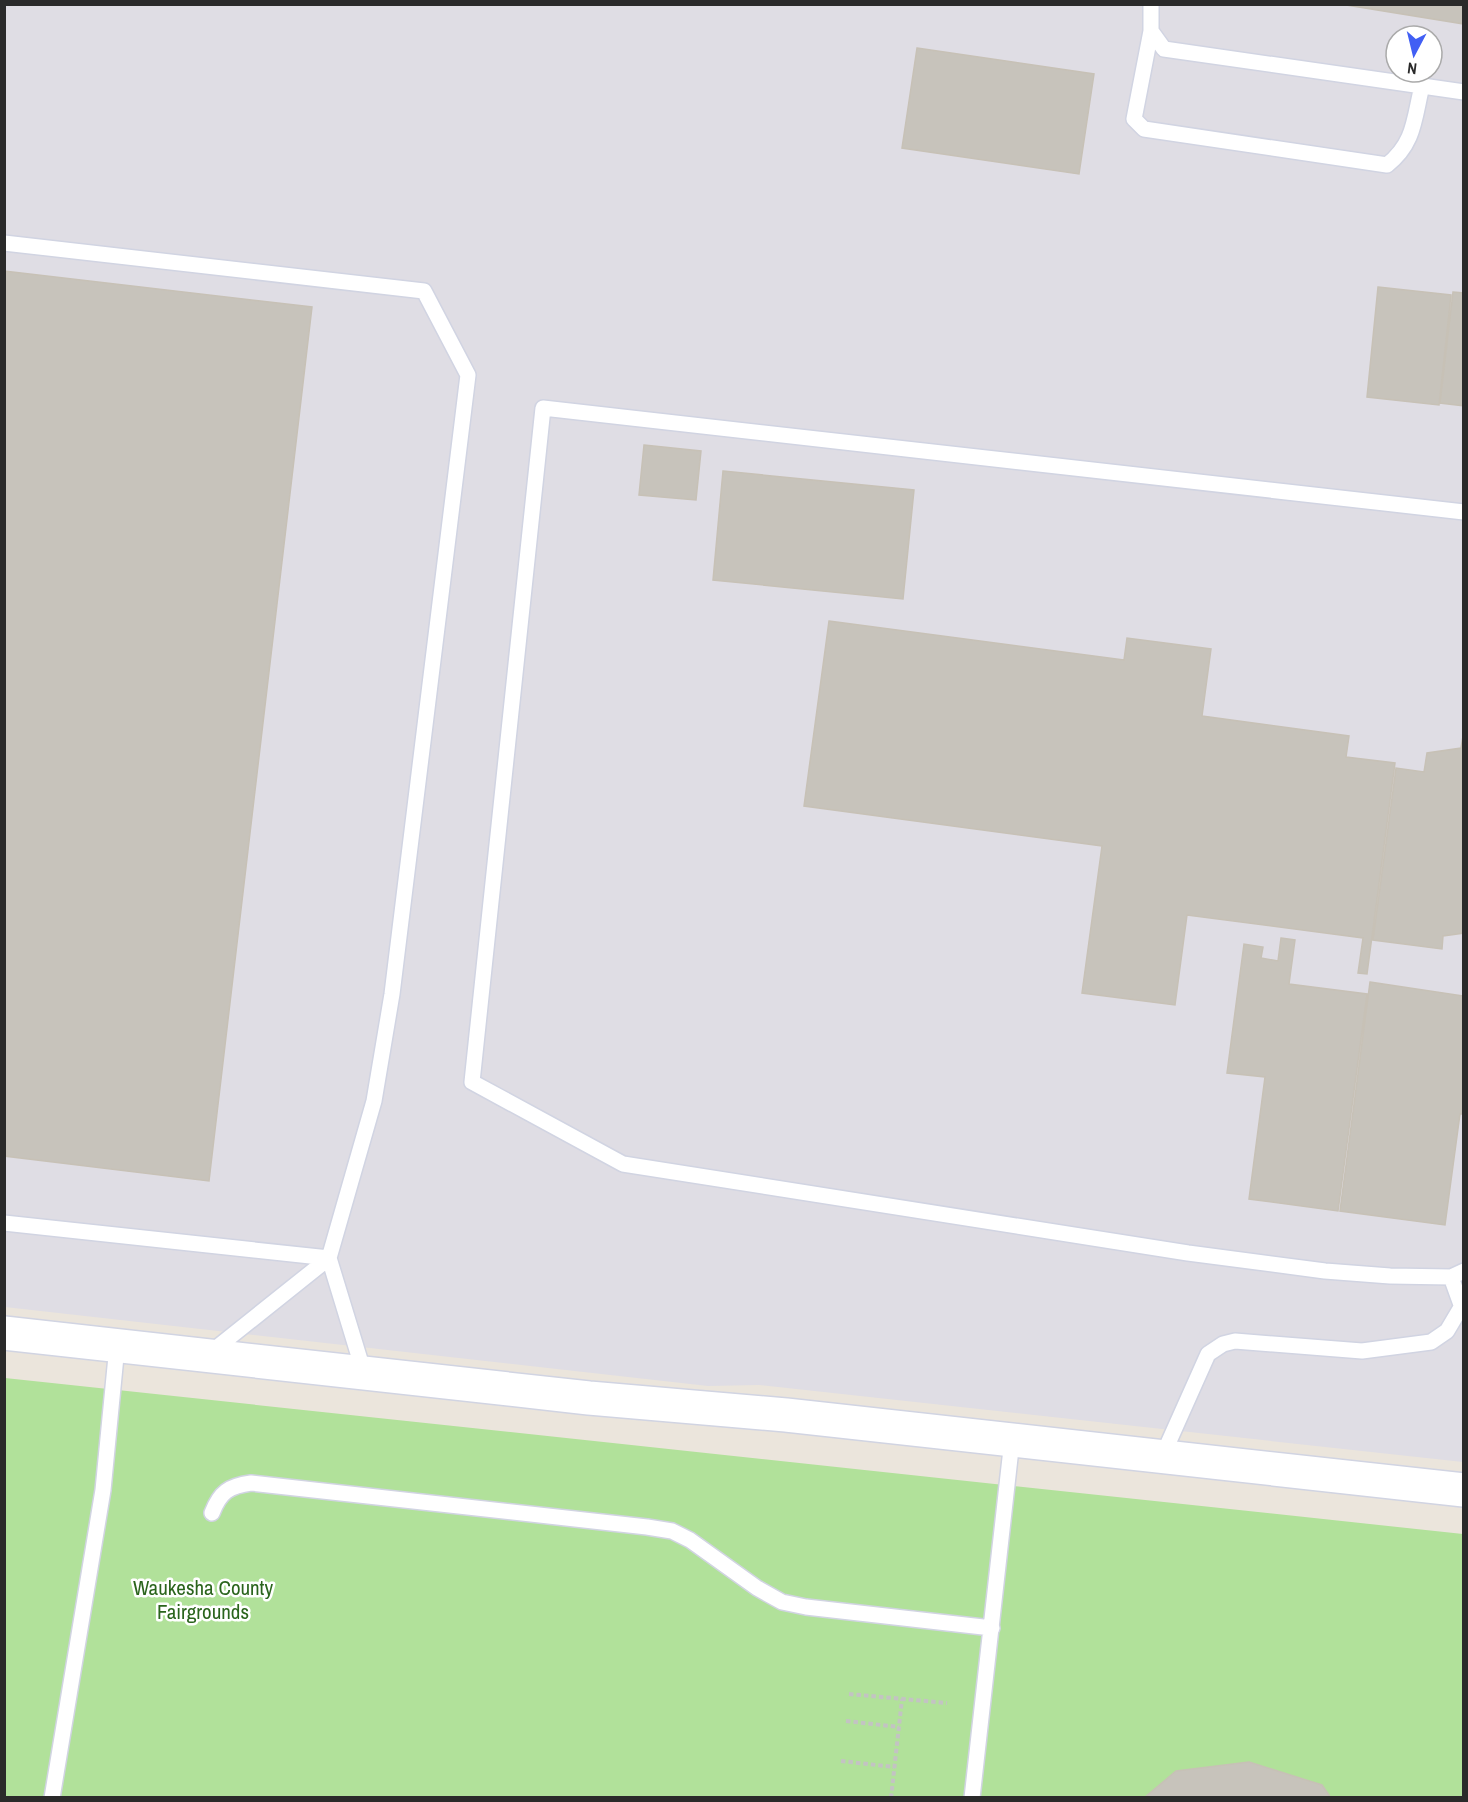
<svg xmlns="http://www.w3.org/2000/svg" width="1468" height="1802" viewBox="0 0 1468 1802" font-family="'Archivo Narrow',sans-serif">
<style>
.industrial{fill:#dfdde4;fill-rule:evenodd}
.green{fill:#b1e19a}
.building{fill:#c7c3bb;stroke:#c7c1b6;stroke-width:1.5}
.lines{fill:none;stroke-linecap:round;stroke-linejoin:round}
.service-casing{stroke:#d1d4e2;stroke-width:18}
.tertiary-casing{stroke:#d1d4e2;stroke-width:36}
.path{stroke:#c3c3c3;stroke-width:4;stroke-dasharray:4.5 3;stroke-linecap:butt}
.service{stroke:#fff;stroke-width:15}
.tertiary{stroke:#fff;stroke-width:33}
.labels{text-anchor:middle;stroke-width:5;stroke-linejoin:round;paint-order:stroke}
.park-label{font-size:21px;fill:#2a641c;stroke:#fff}
</style>
<rect width="100%" height="100%" fill="#ebe5dc"/>
<path class="industrial" d="M5 5H1463V1462L759 1385 708 1386 5 1307ZM1396 36H1432V72H1396Z"/>
<path class="green" d="M5 1378 1463 1534V1797L5 1798Z"/>
<path class="building" d="M1340 4H1464V24Z
M917 48 1094 74 1079 174 902 148Z
M4 271 312 307 209 1181 4 1156Z
M1378 287 1451 295 1439 405 1367 397Z
M1453 292 1464 293V406L1440 403Z
M644 445 701 451 696 500 639 495Z
M723 471 914 490 903 599 713 580Z
M829 621 1124 660 1127 638 1211 649 1202 716 1349 736 1346 757 1395 763 1367 974 1358 973 1363 938 1187 915 1175 1005 1082 993 1102 846 804 806Z
M1463 736 1464 933 1443 936 1442 949 1373 940 1396 768 1424 772 1427 753 1461 748Z
M1281 938 1295 940 1289 984 1367 994 1338 1211 1249 1199 1265 1077 1227 1073 1244 944 1263 947 1261 958 1278 961Z
M1370 982 1463 996 1464 992V1114H1460L1445 1225 1340 1211Z
M1249 1762 1322 1785 1331 1798H1144L1176 1771Z"/>
<g class="lines">
<g class="service-casing">
<path id="service" d="M1151 4V31L1164 49 1464 92
M1151 31 1134 119 1144 129 1387 165C1415 143 1414 118 1422 86
M4 243 424 291 468 375 392 994 374 1101 329 1258 4 1223
M1464 1271 1451 1277 1464 1313
M1451 1277 1390 1276 1325 1271 1188 1253 623 1164 472 1082 543 408 1464 512
M210 1353 329 1258 364 1373
M1162 1457 1208 1354 1223 1344 1235 1341 1362 1351 1431 1342 1447 1331 1460 1309
M212 1513C220 1492 229 1486 251 1483L647 1527 672 1531 690 1540 757 1588 782 1602 806 1607 992 1628
M52 1798 103 1490 117 1346
M972 1798 1012 1440"/>
</g>
<g class="tertiary-casing">
<path id="tertiary" d="M4 1333 589 1398 786 1415 1464 1490"/>
</g>
<path class="path" d="M849 1694 947 1703
M846 1721 899 1727
M841 1761 894 1767
M891 1798 902 1699"/>
<use href="#service" class="service"/>
<use href="#tertiary" class="tertiary"/>
</g>
<g class="labels">
<g class="park-label">
<text x="203" y="1595">Waukesha County<tspan x="203" dy="24">Fairgrounds</tspan></text>
</g>
</g>
<rect width="1468" height="1802" fill="none" stroke="#2a2a2a" stroke-width="12"/>
<g transform="translate(1414 54) rotate(187)"><circle r="28" fill="#ffffff" stroke="#aaaaaa" stroke-width="1.5"/>
<path d="M0-4.5L10 22L0 15L-10 22Z" fill="#415ff4"/>
<text y="-9" font-size="16" font-weight="bold" text-anchor="middle" fill="#2a2a2a">N</text>
</g>
</svg>
